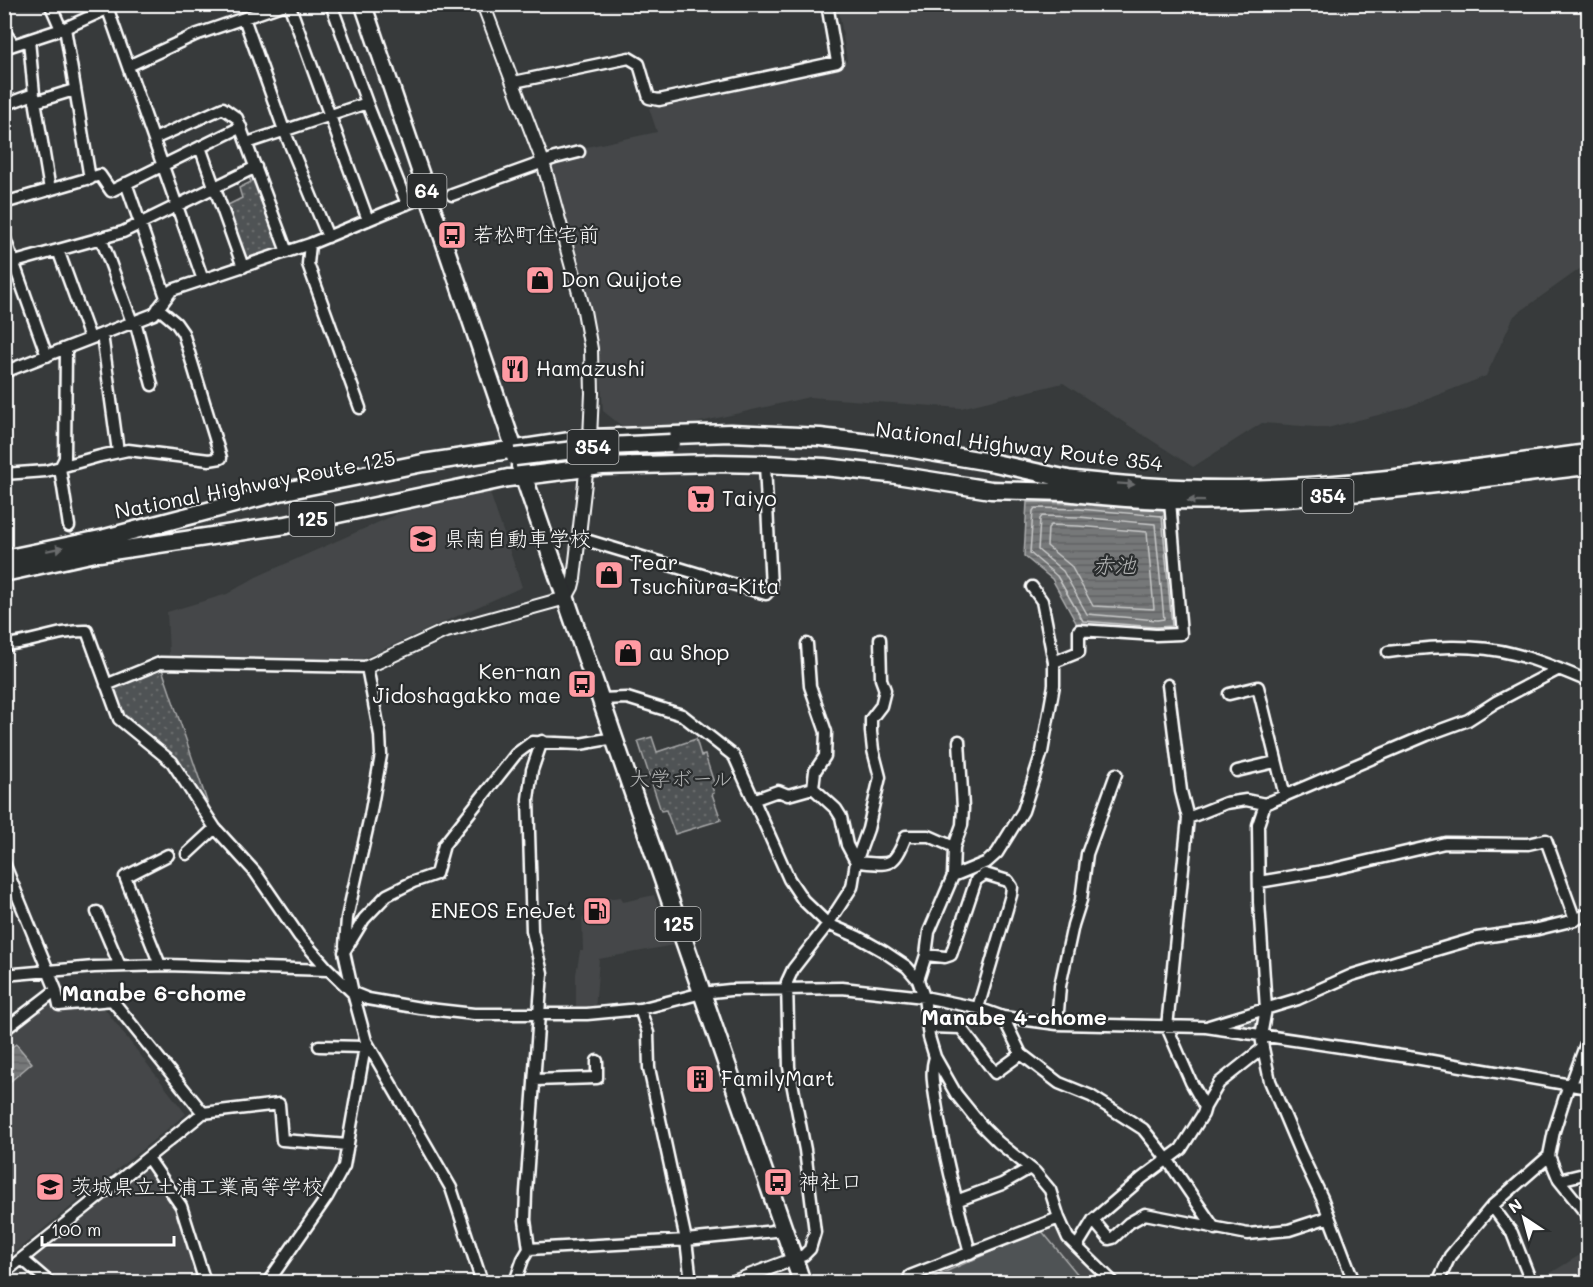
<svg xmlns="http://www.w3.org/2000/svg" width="1593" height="1287" viewBox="0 0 1593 1287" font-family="Mali,'Klee One',sans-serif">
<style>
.built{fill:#444748}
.park{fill:url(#park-dots);stroke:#a8a9aa;stroke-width:1.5}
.garden{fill:#505354;stroke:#a8a9aa;stroke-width:1.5}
.water{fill:url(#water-rules);stroke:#adaeaf;stroke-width:1.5}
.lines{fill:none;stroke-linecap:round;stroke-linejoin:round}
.shore{stroke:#c8c9c9;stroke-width:1.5}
.minor-casing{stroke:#fff;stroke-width:15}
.tertiary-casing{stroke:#fff;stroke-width:16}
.primary-casing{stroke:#fff;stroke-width:20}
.trunk-casing{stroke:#fff;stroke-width:21}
.minor{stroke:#2a2d2e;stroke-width:10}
.tertiary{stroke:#2a2d2e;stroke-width:12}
.primary{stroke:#2a2d2e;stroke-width:15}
.trunk{stroke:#2a2d2e;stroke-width:16}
.trunk-bridge-casing{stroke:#fff;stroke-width:21;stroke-linecap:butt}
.trunk-bridge{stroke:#2a2d2e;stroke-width:16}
.oneway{fill:#6a6c6d}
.labels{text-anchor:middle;stroke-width:4.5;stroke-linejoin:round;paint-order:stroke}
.shield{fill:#2a2d2e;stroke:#bfc0c0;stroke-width:1.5}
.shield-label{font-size:20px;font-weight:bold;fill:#fff}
.poi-label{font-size:21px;fill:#fff;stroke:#2a2d2e;text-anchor:start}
.street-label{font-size:21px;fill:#fff;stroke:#2a2d2e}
.park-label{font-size:21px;fill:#b0b2b2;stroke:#2a2d2e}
.water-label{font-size:22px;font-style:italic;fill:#b4b5b5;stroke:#2a2d2e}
.neighbourhood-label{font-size:22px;font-weight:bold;fill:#fff;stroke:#2a2d2e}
</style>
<defs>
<pattern id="park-dots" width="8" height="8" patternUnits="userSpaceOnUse" patternTransform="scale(1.5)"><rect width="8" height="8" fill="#505354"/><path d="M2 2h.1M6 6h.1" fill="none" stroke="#6a6d6e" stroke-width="1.8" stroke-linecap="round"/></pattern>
<pattern id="water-rules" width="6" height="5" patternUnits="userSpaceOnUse" patternTransform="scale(1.5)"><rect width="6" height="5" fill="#767879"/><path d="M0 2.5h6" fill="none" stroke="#616262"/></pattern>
</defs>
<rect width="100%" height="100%" fill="#373a3b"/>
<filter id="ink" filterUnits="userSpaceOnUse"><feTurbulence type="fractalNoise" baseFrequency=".0167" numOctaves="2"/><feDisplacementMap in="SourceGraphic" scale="12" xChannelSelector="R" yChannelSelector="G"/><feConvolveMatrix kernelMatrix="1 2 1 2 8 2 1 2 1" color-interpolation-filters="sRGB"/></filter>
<g filter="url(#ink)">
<path class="built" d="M838 5H1588V263L1514 316 1486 376 1402 409 1327 428 1262 423 1193 467 1063 383 961 408 809 397 683 426 623 427 603 411 599 352 580 264 549 155 657 132 649 108 838 66 847 61Z
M489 490 522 587 357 661 169 655 167 612 227 594 256 577 426 501Z
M654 895 674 945 599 959 595 1011 576 1013V974L580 951H583L582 918 587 916 585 901 621 897 623 902Z
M48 996 60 1010 104 1008 186 1114 5 1260V1032Z
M146 1161 181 1214 200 1282H55L27 1259Z
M1055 1223 1109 1282H912V1279Z
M1588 1250V1282H1536Z"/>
<path class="park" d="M254 170 285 250 244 264 224 207 242 198 239 188 251 182 249 177Z
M161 666 215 825 174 760 121 717 109 686Z
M652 737 657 752 696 739 701 756 705 755 715 786 712 787 714 793 712 794 721 820 675 834 666 810 661 811 638 741Z
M1263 1011 1260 1033 1213 1026Z"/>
<path class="garden" d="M1041 1230 1084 1282H928L927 1280Z"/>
<path class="water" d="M1027 502 1079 503 1168 510 1180 633 1079 628 1052 579 1024 556Z
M16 1044 32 1063 5 1086V1052Z"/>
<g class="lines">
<path class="shore" d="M1035 508 1079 509 1162 516 1172 626 1156 627 1083 621 1057 576 1030 553 1033 511Z
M1042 516 1079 517 1155 524 1164 619 1157 620 1087 614 1063 571 1038 550 1040 519Z
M1051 525 1078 526 1147 532 1154 609 1093 606 1071 566 1047 546 1048 528Z"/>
<g class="minor-casing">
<path id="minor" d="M50 4 61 29
M106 4 203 280
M289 4 368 220
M331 4 367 103 407 204
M244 18 284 130 328 237
M65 28 90 179
M4 31 13 44
M29 40 34 94 50 190
M4 48 65 28 107 9
M128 66 195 35 285 4
M514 82 629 58 639 64 649 98 659 100 837 62 827 4
M35 102 74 90
M4 105 34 94
M154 139 223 108 237 118 287 252
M247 143 367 103
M200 147 243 267
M126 183 166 297
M452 195 555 158 579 152
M4 203 100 175 111 191 241 127
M4 236 47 356
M101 238 132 322
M310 244 308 264 360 408
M58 250 90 338
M4 265 123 232 256 167
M135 321 152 385
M102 334 118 452
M66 348 65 458 60 468 69 526
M4 372 154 314 172 290 310 244 428 195
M4 474 46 471 100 456 128 450 209 460 221 458 183 333 176 323 158 308
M579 538 766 594 771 588 765 464
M807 644 810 686 826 732 825 756 815 771 813 788
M4 645C33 643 58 630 87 631L119 719 172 762 215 828 255 872 299 936 326 967 353 993 368 999 420 1008 474 1014H587L640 1009 702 993 730 990 842 988 924 997 978 1008 1003 1017 1057 1024 1206 1027 1415 1058 1588 1088
M1388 652C1429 647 1473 643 1514 654 1539 660 1564 671 1588 681
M1054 662 1079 652V630L1156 635 1181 634 1170 501
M106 685 160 663 367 667 380 735 381 755 370 816 347 918 345 946
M1168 685 1181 791 1188 818 1167 1027 1191 1082 1205 1107
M1229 694 1258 687 1285 796
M600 699 627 698 682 715 734 756 789 879 803 900 828 924 858 937 883 951 907 967 918 980 924 997 929 1037 935 1057 956 1094 981 1125 998 1142 1035 1172 1050 1190 1059 1218 1068 1238 1113 1282
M1237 771 1275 762
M753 800 778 791 788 795 813 788 836 809 841 817 847 845 856 862C889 864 893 870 906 836H929L954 847
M1265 804 1258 825 1259 902 1266 1009 1261 1036 1263 1048 1270 1081 1300 1152 1322 1198 1354 1282
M1188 818 1226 803 1246 800 1265 804 1427 735 1468 720 1496 702 1559 669
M187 854 215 828
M4 863 56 990
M953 876 954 847 962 825 963 808 959 741
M1259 882 1329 870 1445 843 1528 844 1546 840 1575 920
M97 912 120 966
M926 955 945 957 951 955 976 880 985 874 1008 881 1012 887 1011 895 978 1008
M160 965 125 877 168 855
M4 975 94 967 167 965 328 970
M918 980 926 955 929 932 953 876 987 862 997 853 1023 811 1042 752 1054 685V662L1042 601 1032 587
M640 1009 648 1033 649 1068 686 1240 691 1282
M1003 1017 1021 1054 1059 1083 1091 1096 1143 1129 1167 1159 1215 1229
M1057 1024 1060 986 1073 925 1081 900 1087 854 1116 774
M1209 1026 1298 999 1352 975 1398 961 1477 938 1538 929 1575 920 1588 914
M929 1027 961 1028 995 1073 1021 1054
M4 1030 56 990 59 1005 112 1000 203 1113
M366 1041 451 1188 482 1282
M319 1046 365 1047
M935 1057C930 1072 934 1088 936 1103 944 1154 957 1203 970 1253
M534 1080 597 1078V1061
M1549 1156 1559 1180 1588 1216
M148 1158 181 1206 205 1282
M1559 1180 1588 1173
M956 1201 1002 1184 1030 1168
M1492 1206 1512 1233 1531 1282
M1093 1220 1109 1239 1113 1238 1129 1223 1145 1214 1248 1234 1289 1230 1329 1217
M1077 1246 1093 1220 1142 1178 1181 1149 1203 1114 1205 1107 1219 1083 1263 1048
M529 1249 686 1240 785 1230
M22 1259 49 1282
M794 1259 804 1255 810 1249 815 1232 805 1150 789 1067 787 982 793 969 828 924 852 887 856 862 868 829 880 777 873 750 871 732V719L881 706 885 690 881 679 880 639
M4 1273 203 1113 279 1104 282 1140 348 1145
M268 1282 327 1197 344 1166 366 1041 353 993 344 952 364 919 387 895 413 882 436 874 444 845 516 754 532 742 580 744 614 738
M515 1282 523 1259 529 1249 525 1220 526 1192 542 973 532 931 528 799 532 770 542 741
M908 1282 910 1276 1059 1218
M1438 1282 1450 1256 1492 1206 1549 1156 1554 1131 1569 1084 1573 1079 1588 1038"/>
</g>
<g class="tertiary-casing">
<path id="tertiary" d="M367 667 443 632 566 598 572 587 574 579 590 438 592 393 591 349 584 311 543 162 483 4
M733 1282 794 1259"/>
</g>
<g class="primary-casing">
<path id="primary" d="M363 4 514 448"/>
</g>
<g class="trunk-casing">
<path id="trunk" d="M520 466 802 1282
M1057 478C1117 485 1179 490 1239 489 1356 487 1473 468 1588 453
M1057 491C1237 516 1410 486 1588 466
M105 538 280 492 423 463 590 438 730 433 820 437 895 446 995 463 1068 479
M99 553 286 525 508 478 602 466 715 463 765 464 824 467 890 474 991 490 1067 492
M4 559 115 536
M4 573 109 550"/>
</g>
<use href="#minor" class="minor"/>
<use href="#tertiary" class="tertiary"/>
<use href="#primary" class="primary"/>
<use href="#trunk" class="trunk"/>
<g class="trunk-bridge-casing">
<path id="trunk-bridge" d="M515 457 608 446 671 443"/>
</g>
<use href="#trunk-bridge" class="trunk-bridge"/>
</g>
<defs><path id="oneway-solid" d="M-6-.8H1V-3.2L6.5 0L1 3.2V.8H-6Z" transform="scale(1.5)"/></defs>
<g class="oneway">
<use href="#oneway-solid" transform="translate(1126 484) rotate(4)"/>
<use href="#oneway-solid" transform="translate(1196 501) rotate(-179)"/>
<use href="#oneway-solid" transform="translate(55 549) rotate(-12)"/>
</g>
</g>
<defs>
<g id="bus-square" transform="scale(1.5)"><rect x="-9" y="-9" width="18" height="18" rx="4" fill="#ff9aa2" stroke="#2a2d2e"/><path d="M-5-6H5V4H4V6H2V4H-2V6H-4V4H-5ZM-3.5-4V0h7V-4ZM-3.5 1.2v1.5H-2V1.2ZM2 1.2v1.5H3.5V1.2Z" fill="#111"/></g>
<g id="shop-square" transform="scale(1.5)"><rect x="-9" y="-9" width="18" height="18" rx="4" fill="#ff9aa2" stroke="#2a2d2e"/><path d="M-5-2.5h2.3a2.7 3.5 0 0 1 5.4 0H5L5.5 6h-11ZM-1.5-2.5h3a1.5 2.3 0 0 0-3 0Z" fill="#111"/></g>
<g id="restaurant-square" transform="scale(1.5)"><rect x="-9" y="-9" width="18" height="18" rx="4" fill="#ff9aa2" stroke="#2a2d2e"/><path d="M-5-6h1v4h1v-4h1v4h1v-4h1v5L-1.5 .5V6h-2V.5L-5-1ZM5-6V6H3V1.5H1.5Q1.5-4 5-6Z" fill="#111"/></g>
<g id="supermarket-square" transform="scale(1.5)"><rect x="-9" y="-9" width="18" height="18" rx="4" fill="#ff9aa2" stroke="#2a2d2e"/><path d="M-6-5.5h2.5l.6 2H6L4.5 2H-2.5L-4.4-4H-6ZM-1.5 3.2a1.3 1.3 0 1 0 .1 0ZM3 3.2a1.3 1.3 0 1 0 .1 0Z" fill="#111"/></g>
<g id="school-square" transform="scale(1.5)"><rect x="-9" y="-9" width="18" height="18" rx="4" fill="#ff9aa2" stroke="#2a2d2e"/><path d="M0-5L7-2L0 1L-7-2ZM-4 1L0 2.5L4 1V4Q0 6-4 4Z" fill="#111"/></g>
<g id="fuel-square" transform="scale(1.5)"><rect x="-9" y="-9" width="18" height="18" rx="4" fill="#ff9aa2" stroke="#2a2d2e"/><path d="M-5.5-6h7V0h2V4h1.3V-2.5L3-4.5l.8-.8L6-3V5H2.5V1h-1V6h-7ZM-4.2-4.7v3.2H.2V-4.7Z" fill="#111"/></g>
<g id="building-square" transform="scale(1.5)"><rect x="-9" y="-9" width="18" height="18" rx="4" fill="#ff9aa2" stroke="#2a2d2e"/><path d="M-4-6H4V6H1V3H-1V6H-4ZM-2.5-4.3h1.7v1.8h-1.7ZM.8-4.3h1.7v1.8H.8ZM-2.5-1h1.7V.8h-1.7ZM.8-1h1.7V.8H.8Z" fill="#111"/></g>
</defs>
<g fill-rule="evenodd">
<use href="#bus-square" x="452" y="235"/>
<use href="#shop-square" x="540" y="280"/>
<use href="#restaurant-square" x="515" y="369"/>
<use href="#supermarket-square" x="701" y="499"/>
<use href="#school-square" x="423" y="539"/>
<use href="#shop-square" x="609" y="575"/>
<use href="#shop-square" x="628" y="653"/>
<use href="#bus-square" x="582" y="684"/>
<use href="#fuel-square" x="597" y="911"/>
<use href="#building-square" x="700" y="1079"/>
<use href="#bus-square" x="778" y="1182"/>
<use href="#school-square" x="50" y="1187"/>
</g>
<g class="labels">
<g class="shield">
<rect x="407.5" y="174" width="39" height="34" rx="4.5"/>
<rect x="567.5" y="430" width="51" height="34" rx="4.5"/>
<rect x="1302.5" y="479" width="51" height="34" rx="4.5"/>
<rect x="289.5" y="502" width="45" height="34" rx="4.5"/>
<rect x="655.5" y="907" width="45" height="34" rx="4.5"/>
</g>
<g class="shield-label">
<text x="427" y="198">64</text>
<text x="593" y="454">354</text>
<text x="1328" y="503">354</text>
<text x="312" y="526">125</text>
<text x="678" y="931">125</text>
</g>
<g class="poi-label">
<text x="473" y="242">若松町住宅前</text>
<text x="561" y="287">Don Quijote</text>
<text x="536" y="376">Hamazushi</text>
<text x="722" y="506">Taiyo</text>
<text x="444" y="546">県南自動車学校</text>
<text x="630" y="570">Tear<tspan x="630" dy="24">Tsuchiura-Kita</tspan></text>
<text x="649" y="660">au Shop</text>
<text x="561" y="679" text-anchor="end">Ken-nan<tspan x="561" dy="24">Jidoshagakko mae</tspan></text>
<text x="576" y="918" text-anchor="end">ENEOS EneJet</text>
<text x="721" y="1086">FamilyMart</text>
<text x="799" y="1189">神社口</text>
<text x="71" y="1194">茨城県立土浦工業高等学校</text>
</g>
<g class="street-label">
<text transform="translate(1019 447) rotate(7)" y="7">National Highway Route 354</text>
<text transform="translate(255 485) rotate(-11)" y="7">National Highway Route 125</text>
</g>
<g class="park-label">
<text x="681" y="786">大学ボール</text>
</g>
<g class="water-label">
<text x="1114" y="573">赤池</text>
</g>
<g class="neighbourhood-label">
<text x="154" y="1001">Manabe 6-chome</text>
<text x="1014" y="1025">Manabe 4-chome</text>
</g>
</g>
<rect width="1593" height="1287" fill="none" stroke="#2a2d2e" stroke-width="24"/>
<rect x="12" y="12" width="1569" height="1263" fill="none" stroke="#fff" stroke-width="2" filter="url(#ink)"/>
<g transform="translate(1524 1218) rotate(324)" stroke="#2a2d2e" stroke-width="4.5" paint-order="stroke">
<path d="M0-4.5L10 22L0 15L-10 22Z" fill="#ffffff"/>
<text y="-9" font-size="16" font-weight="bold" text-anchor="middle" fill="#ffffff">N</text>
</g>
<path d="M42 1236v9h132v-9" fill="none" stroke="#ffffff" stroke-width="3"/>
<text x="51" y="1236" font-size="18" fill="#ffffff" stroke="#2a2d2e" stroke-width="4.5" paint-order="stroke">100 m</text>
</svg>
